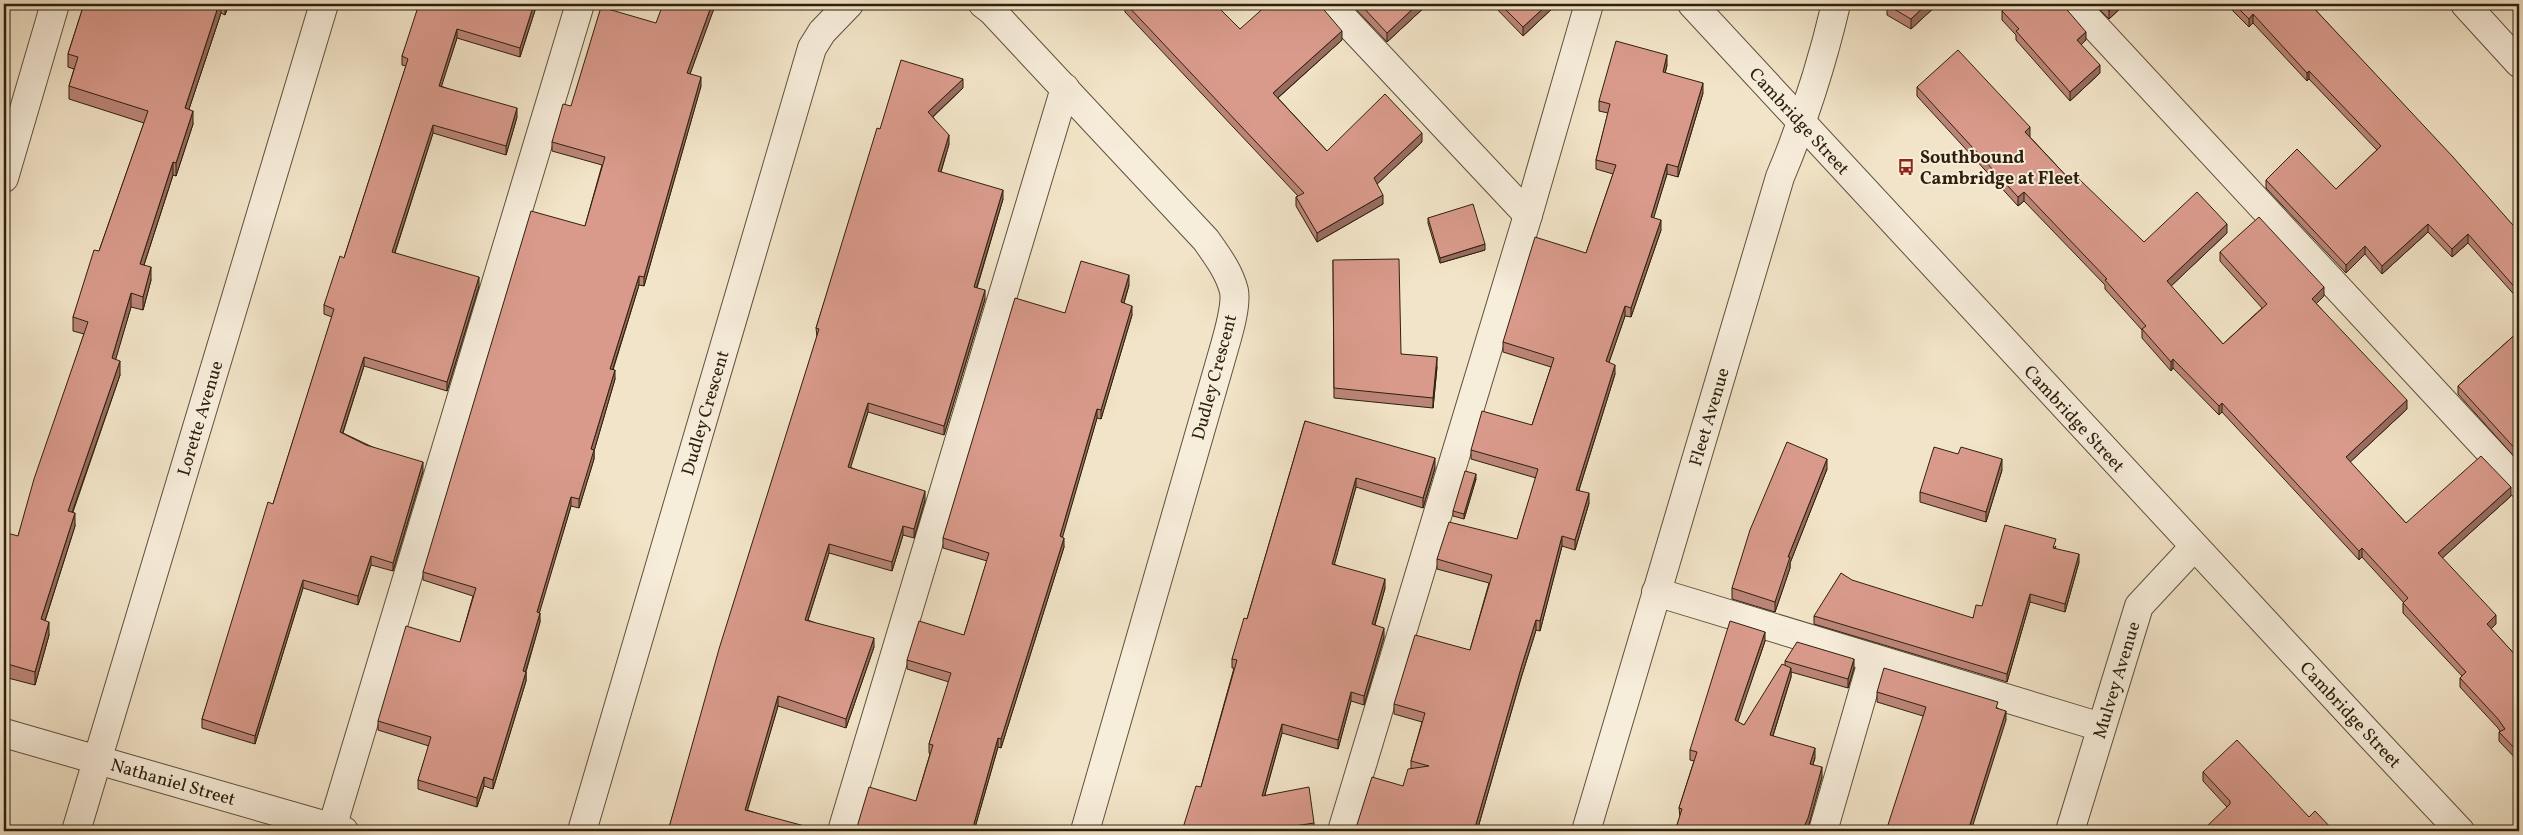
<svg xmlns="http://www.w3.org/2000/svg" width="2523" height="835" viewBox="0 0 2523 835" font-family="Vollkorn,serif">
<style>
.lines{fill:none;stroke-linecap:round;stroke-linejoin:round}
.minor-casing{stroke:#5f513c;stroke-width:30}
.minor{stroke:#f7eddb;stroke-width:28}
.wall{fill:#bb8478;stroke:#2e200d}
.shaded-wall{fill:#986c61;stroke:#2e200d}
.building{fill:#d99a8b;stroke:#2e200d}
.labels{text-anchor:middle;stroke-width:4;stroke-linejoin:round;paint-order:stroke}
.street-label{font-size:18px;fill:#2e200d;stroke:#f7eddb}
.poi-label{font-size:18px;font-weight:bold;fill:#2e200d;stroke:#f7eddb;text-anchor:start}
</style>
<rect width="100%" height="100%" fill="#f2e4c8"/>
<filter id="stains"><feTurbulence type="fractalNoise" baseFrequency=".004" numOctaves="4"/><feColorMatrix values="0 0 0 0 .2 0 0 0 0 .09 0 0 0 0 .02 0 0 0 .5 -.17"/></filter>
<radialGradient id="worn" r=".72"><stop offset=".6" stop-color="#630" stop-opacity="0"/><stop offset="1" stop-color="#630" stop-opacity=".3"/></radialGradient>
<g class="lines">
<g class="minor-casing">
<g id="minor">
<path d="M983 4 992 11 1206 240C1217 256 1229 271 1234 291 1237 308 1226 341 1221 359L1085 831"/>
<path d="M1330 4 1528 215"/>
<path id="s1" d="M1692 4C1946 281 2202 557 2460 831"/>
<path d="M2074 4 2519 483"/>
<path d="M2465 4 2519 63"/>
<path d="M4 178 55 4"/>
<path d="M1656 592 2101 727"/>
<path id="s2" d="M4 733 344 831"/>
<path id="s3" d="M76 831 324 4"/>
<path d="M331 831 580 4"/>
<path id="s4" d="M582 831 812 48 822 32 849 4"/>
<path d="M842 831 1065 88"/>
<path d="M1342 831 1528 215 1589 4"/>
<path id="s5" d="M1586 831 1780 177C1804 120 1822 64 1836 4"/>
<path d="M1823 831 1873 658"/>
<path id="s6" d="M2070 831 2139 606 2193 548"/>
</g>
</g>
<use href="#minor" class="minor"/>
</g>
<path class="wall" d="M84 4H229L225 15 221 13 189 109 193 124 176 176 173 175 144 265 151 280 143 310 131 307 115 360 120 375 73 512 75 526 45 621 49 635 35 685 4 677V544L18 536 84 334 73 331V317L99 251 144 123 69 99V86L74 69 68 67V54Z
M537 4 520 57 457 38 441 86 517 117 506 155 433 133 395 253 479 286 447 391 364 366 343 433 423 471 393 571 371 565 358 605 303 588 255 744 202 728V719L273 504 332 317 324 314V305L344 258 406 66 402 65V56L421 8Z
M715 4 690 74 701 86 644 286 639 285 613 370 615 379 594 451V459L579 508 571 506 539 612 540 622 526 672V681L493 789 484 786 477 807 418 789V780L429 746 378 730V721L460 642 473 596 423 580V572L585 226 602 165 552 151V142L571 106 656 23Z
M1125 4 1240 29 1342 40 1278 98 1327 151 1422 142 1377 184 1383 204 1317 242 1296 206V197L1298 196 1125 12Z
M1351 4H1428L1387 42Z
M1492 4H1557L1523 36Z
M1887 4H1938L1911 29 1887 15Z
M2094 4H2125L2109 19Z
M2226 4H2310L2519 232V300L2468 243 2452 257 2428 232 2382 274 2365 254 2346 273 2266 188V180L2336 189 2377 150 2309 79 2307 81 2253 23 2249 27Z
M2002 11 2086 40 2081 45 2100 73 2070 101 2016 40V35L2002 20Z
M1667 65 1665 73 1703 93 1678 177 1667 174 1653 218 1661 230 1631 317 1625 316 1609 362 1615 374 1579 490 1589 503 1575 550 1562 546 1540 631 1536 630 1521 678 1477 831H1355L1403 786 1411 769V761L1422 722 1394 714V704L1470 650 1489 583 1437 569V559L1517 539 1536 478 1471 459V450L1532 425 1551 367 1503 352V342L1586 253 1613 174 1596 169V160L1608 113 1599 111V101Z
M1917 87 2030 136V137L2072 182 2144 242 2227 233 2171 286 2223 344 2262 308 2220 261V252L2324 296 2316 303 2407 409 2350 462 2406 523 2511 496 2442 558 2496 624 2491 629 2519 659V762L2499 741V732L2500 731 2498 728 2460 687V678L2462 676 2403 613V603H2404L2362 557 2359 560 2222 412 2219 415 2173 368 2171 371 2142 338V330L2105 289V285L2024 201 2018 206 1917 96Z
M963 88 933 117 949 144 941 172 1003 199 977 288 985 299 944 435 868 412 850 467 925 500 914 538 903 535 892 571 829 553 808 620 874 647 846 728 778 706 747 810 812 831H668L817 337 816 328 880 129Z
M1428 218 1485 250 1440 263 1428 223Z
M1333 260 1401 354 1437 367 1433 408 1334 398Z
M1129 285 1124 303 1132 315 1101 419 1097 418 1062 537 1064 547 1001 748 998 747 974 831H857V827L916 801 930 754 929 753V744L949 682 907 669V660L964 635 987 561 943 548V538L1065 313Z
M2519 304V323L2514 318V309Z
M2519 331V462L2458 394V386Z
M1305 421 1435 468 1423 508 1356 487 1334 564 1385 588 1375 625 1384 637 1364 705 1351 701 1338 749 1282 733 1265 795 1314 823V831H1182L1201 787 1234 668H1232V659L1247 619Z
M1827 469 1790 563V568L1775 612 1732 599V588Z
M2002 470 1986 522 1920 502V492Z
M1476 479 1464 519 1453 516V511Z
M2056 546 2055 548 2079 562 2065 612 2030 602 2007 682 1814 624V616L1973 618 1982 606Z
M1765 641 1737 722 1744 725 1785 665V661L1854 668 1848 688 1791 672V677L1773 736 1815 758 1813 764 1822 777 1806 831H1675L1680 817 1679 808 1694 761 1690 760V750Z
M1877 692 1998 708 2006 720 1923 716 1877 702Z
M2203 772 2309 817 2227 807 2203 781Z"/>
<path class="shaded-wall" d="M219 4H221V13L185 121V108Z
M225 4H229L225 15Z
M534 4H537L520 57V48Z
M712 4H715V6L687 82V73Z
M1418 4H1428L1387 42V33Z
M1548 4H1557L1523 36V27Z
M1927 4H1938L1911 29V19Z
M2117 4H2125L2109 19V11Z
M2253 14V23L2249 27V19Z
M457 29V38L439 94V86Z
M1342 31V40L1273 102V93Z
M2086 32V40L2077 49V40Z
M1667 55V65L1663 82V72Z
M2100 65V73L2070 101V92Z
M2309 71V79L2307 81V73Z
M701 77V86L644 286V277Z
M963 79V88L928 121V112Z
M1703 83V93L1678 177V167Z
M517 108V117L506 155V146Z
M193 111V124L176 176V163Z
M433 125V133L392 261V252Z
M2030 127V136L2025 141V132Z
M1422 133V142L1374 187V178Z
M949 135V144L938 181V171Z
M173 162V175L140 277V264Z
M1667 164V174L1651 227V217Z
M1003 190V199L974 296V287Z
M2024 192V201L2018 206V197Z
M1383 195V204L1317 242V233Z
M1661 220V230L1631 317V308Z
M2227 224V233L2167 290V281Z
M2428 224V232L2382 274V266Z
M2468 234V243L2452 257V249Z
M1485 244V250L1440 263V258Z
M2365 246V254L2346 273V265Z
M151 267V280L143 310V297Z
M1129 275V285L1121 312V302Z
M639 276V285L610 378V369Z
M479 277V286L447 391V382Z
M2324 287V296L2312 308V299Z
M985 290V299L944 435V426Z
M131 293V307L112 372V358Z
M1132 306V315L1101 419V410Z
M1625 306V316L1606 371V361Z
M364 357V366L340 441V432Z
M1437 357V367L1433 408V398Z
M2173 359V368L2171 371V362Z
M120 361V375L68 524V511Z
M1615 365V374L1576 499V490Z
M615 370V379L594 451V459L579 508V499L591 449Z
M2407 400V409L2346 466V457Z
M868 403V412L848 476V467Z
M2222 403V412L2219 415V406Z
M1097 409V418L1060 546V536Z
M1435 458V468L1423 508V498Z
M1827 459V469L1790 563V568L1775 612V602L1788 557Z
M2002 459V470L1986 522V512Z
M423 462V471L393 571V563Z
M1476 474V479L1464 519V514Z
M1356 478V487L1332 573V564Z
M2511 487V496L2438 562V553Z
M925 491V500L914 538V529Z
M1589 493V503L1575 550V540Z
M571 497V506L537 621V612Z
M75 513V526L41 633V619Z
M903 526V535L892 571V562Z
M1562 536V546L1540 631V621Z
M1064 538V547L1001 748V739Z
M829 544V553L805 629V620Z
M2362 548V557L2359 560V551Z
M2079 554V562L2065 612V604Z
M371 556V565L358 605V596Z
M1385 579V588L1372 634V624Z
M303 580V588L255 744V736Z
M2030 594V602L2007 682V674Z
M540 613V622L523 680V671Z
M2496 615V624L2487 633V624Z
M1536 620V630L1521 678 1477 831H1474L1521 668Z
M49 622V635L35 685V672Z
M1384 628V637L1364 705V696Z
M1765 632V641L1735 730V720Z
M874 638V647L846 728V719Z
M1854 659V668L1848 688V679Z
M1791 668V677L1770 745V735Z
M526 672V681L493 789V780Z
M1351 692V701L1338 749V740Z
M778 696V706L745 819V810Z
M2006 711V720L1971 831H1968Z
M1282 724V733L1262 805V796Z
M998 738V747L974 831H972Z
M1815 748V758L1810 773V764Z
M1822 767V777L1808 828 1806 831H1802Z
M484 777V786L477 807V798Z"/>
<path class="building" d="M84 4H219L185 108 193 111 176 163 173 162 140 264 151 267 143 297 131 293 112 358 120 361 68 511 75 513 41 619 49 622 35 672 4 663V544L7 533 18 536 34 479 88 322 73 317 94 250 99 251 148 111 69 86 78 57 68 54Z
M422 4H534L520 48 457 29 439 86 517 108 506 146 433 125 392 252 479 277 447 382 364 357 340 432 366 445 423 462 393 563 371 556 358 596 303 580 255 736 202 719 268 502 273 504 334 309 324 305 340 256 344 258 408 59 402 56 418 7 421 8Z
M663 4H712L687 73 701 77 644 277 639 276 610 369 615 370 591 449 594 450 579 499 571 497 537 612 540 613 523 671 526 672 493 780 484 777 477 798 418 780 431 737 378 721 406 626 460 642 476 588 423 572 531 211 585 226 605 157 552 142 563 104 571 106 601 7 656 23Z
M1126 4H1215L1240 29 1268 4H1319L1342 31 1273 93 1327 151 1385 94 1422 133 1374 178 1383 195 1317 233 1296 197 1304 193Z
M1360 4H1418L1387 33Z
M1500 4H1548L1523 27Z
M1887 4H1927L1911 19 1887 5Z
M2010 4H2062L2086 32 2077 40 2100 65 2070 92 2016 31 2019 29 2002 11Z
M2102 4H2117L2109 11Z
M2234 4H2310L2453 157 2519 232V292L2468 234 2452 249 2428 224 2382 266 2365 246 2346 265 2266 180 2297 149 2336 189 2381 146 2309 71 2307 73 2253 14 2249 19Z
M1616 41 1667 55 1663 72 1703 83 1678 167 1667 164 1651 217 1661 220 1631 308 1625 306 1606 361 1615 365 1576 490 1589 493 1575 540 1562 536 1540 621 1536 620 1521 668 1474 831H1355L1372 777 1403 786 1408 769 1429 766 1411 761 1425 713 1394 704 1415 635 1470 650 1492 575 1437 559 1449 522 1517 539 1538 469 1471 450 1482 411 1532 425 1554 358 1503 342 1535 237 1586 253 1616 165 1596 160 1610 104 1599 101Z
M1958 50 2030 127 2025 132 2072 182 2077 177 2144 242 2197 192 2227 224 2167 281 2223 344 2267 304 2220 252 2259 217 2324 287 2312 299 2407 400 2346 457 2406 523 2481 456 2511 487 2438 553 2496 615 2487 624 2519 659V753L2499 732 2505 729 2498 719 2460 678 2466 672 2403 603 2408 598 2362 548 2359 551 2222 403 2219 406 2173 359 2171 362 2142 329 2146 326 2105 280 2107 279 2024 192 2018 197 1917 87Z
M901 60 963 79 928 112 949 135 938 171 1003 190 974 287 985 290 944 426 868 403 848 467 925 491 914 529 903 526 892 562 829 544 805 620 874 638 846 719 778 696 745 810 812 828V831H668L719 649 819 329 816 328 877 128 880 129Z
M1473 204 1485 244 1440 258 1428 218Z
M1399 259 1401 354 1437 357 1433 398 1334 388 1333 260Z
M1081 261 1129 275 1121 302 1132 306 1101 410 1097 409 1060 536 1064 538 1001 739 998 738 972 831H872L857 827 869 787 916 801 933 745 929 744 951 673 907 660 919 621 964 635 989 553 943 538 1015 298 1065 313Z
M2519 304V315L2514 309Z
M2519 331V453L2458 386Z
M1305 421 1435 458 1423 498 1356 478 1332 564 1385 579 1372 624 1384 628 1364 696 1351 692 1338 740 1282 724 1262 796 1309 787 1314 823 1262 831H1182L1196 786 1201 787 1237 660 1232 659 1244 618 1247 619Z
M1787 442 1827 459 1788 557H1790L1775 602 1732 588 1750 530Z
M1934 447 1958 454 1961 447 2002 459 1986 512 1920 492Z
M1465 471 1476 474 1464 514 1453 511Z
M2005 525 2056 539 2053 548 2079 554 2065 604 2030 594 2007 674 1814 616 1841 573 1852 580 1973 618 1976 605 1982 606Z
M1730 621 1765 632 1735 720 1744 725 1782 664 1791 668 1770 735 1815 748 1810 764 1822 767 1808 818 1802 831H1675L1682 809 1679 808 1697 752 1690 750Z
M1797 642 1854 659 1848 679 1785 661Z
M1884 668 1998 702 1996 708 2006 711 1968 831H1886L1926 707 1877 692Z
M2237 740 2309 817 2315 811 2334 831H2202L2230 804V801L2203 772Z"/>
<defs>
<g id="bus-bare" transform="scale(1.35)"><path d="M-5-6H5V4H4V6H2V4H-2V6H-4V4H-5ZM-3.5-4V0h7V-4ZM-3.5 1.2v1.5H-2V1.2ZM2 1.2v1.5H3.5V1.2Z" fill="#8f2418" stroke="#f7eddb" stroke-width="2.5" paint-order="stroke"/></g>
</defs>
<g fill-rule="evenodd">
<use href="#bus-bare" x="1906" y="167"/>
</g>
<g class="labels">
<g class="street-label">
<text dy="6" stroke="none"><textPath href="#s1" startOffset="159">Cambridge Street</textPath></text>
<text transform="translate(1214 377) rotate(-75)" y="6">Dudley Crescent</text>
<text dy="6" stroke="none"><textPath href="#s4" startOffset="436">Dudley Crescent</textPath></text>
<text dy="6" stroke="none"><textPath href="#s5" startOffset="432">Fleet Avenue</textPath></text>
<text dy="6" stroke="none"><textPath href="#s3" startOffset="431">Lorette Avenue</textPath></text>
<text dy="6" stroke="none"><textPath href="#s1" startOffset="564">Cambridge Street</textPath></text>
<text dy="6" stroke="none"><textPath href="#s6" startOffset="158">Mulvey Avenue</textPath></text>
<text dy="6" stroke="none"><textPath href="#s1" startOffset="969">Cambridge Street</textPath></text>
<text dy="6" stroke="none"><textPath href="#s2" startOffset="176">Nathaniel Street</textPath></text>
</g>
<g class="poi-label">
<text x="1920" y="163">Southbound<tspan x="1920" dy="21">Cambridge at Fleet</tspan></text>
</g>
</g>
<rect width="2523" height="835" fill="none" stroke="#f2e4c8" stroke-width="20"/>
<rect x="5" y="5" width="2513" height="825" fill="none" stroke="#2e200d" stroke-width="2.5"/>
<rect x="10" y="10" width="2503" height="815" fill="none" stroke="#2e200d"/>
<rect width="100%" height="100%" filter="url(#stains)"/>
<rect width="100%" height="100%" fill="url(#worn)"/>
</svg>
